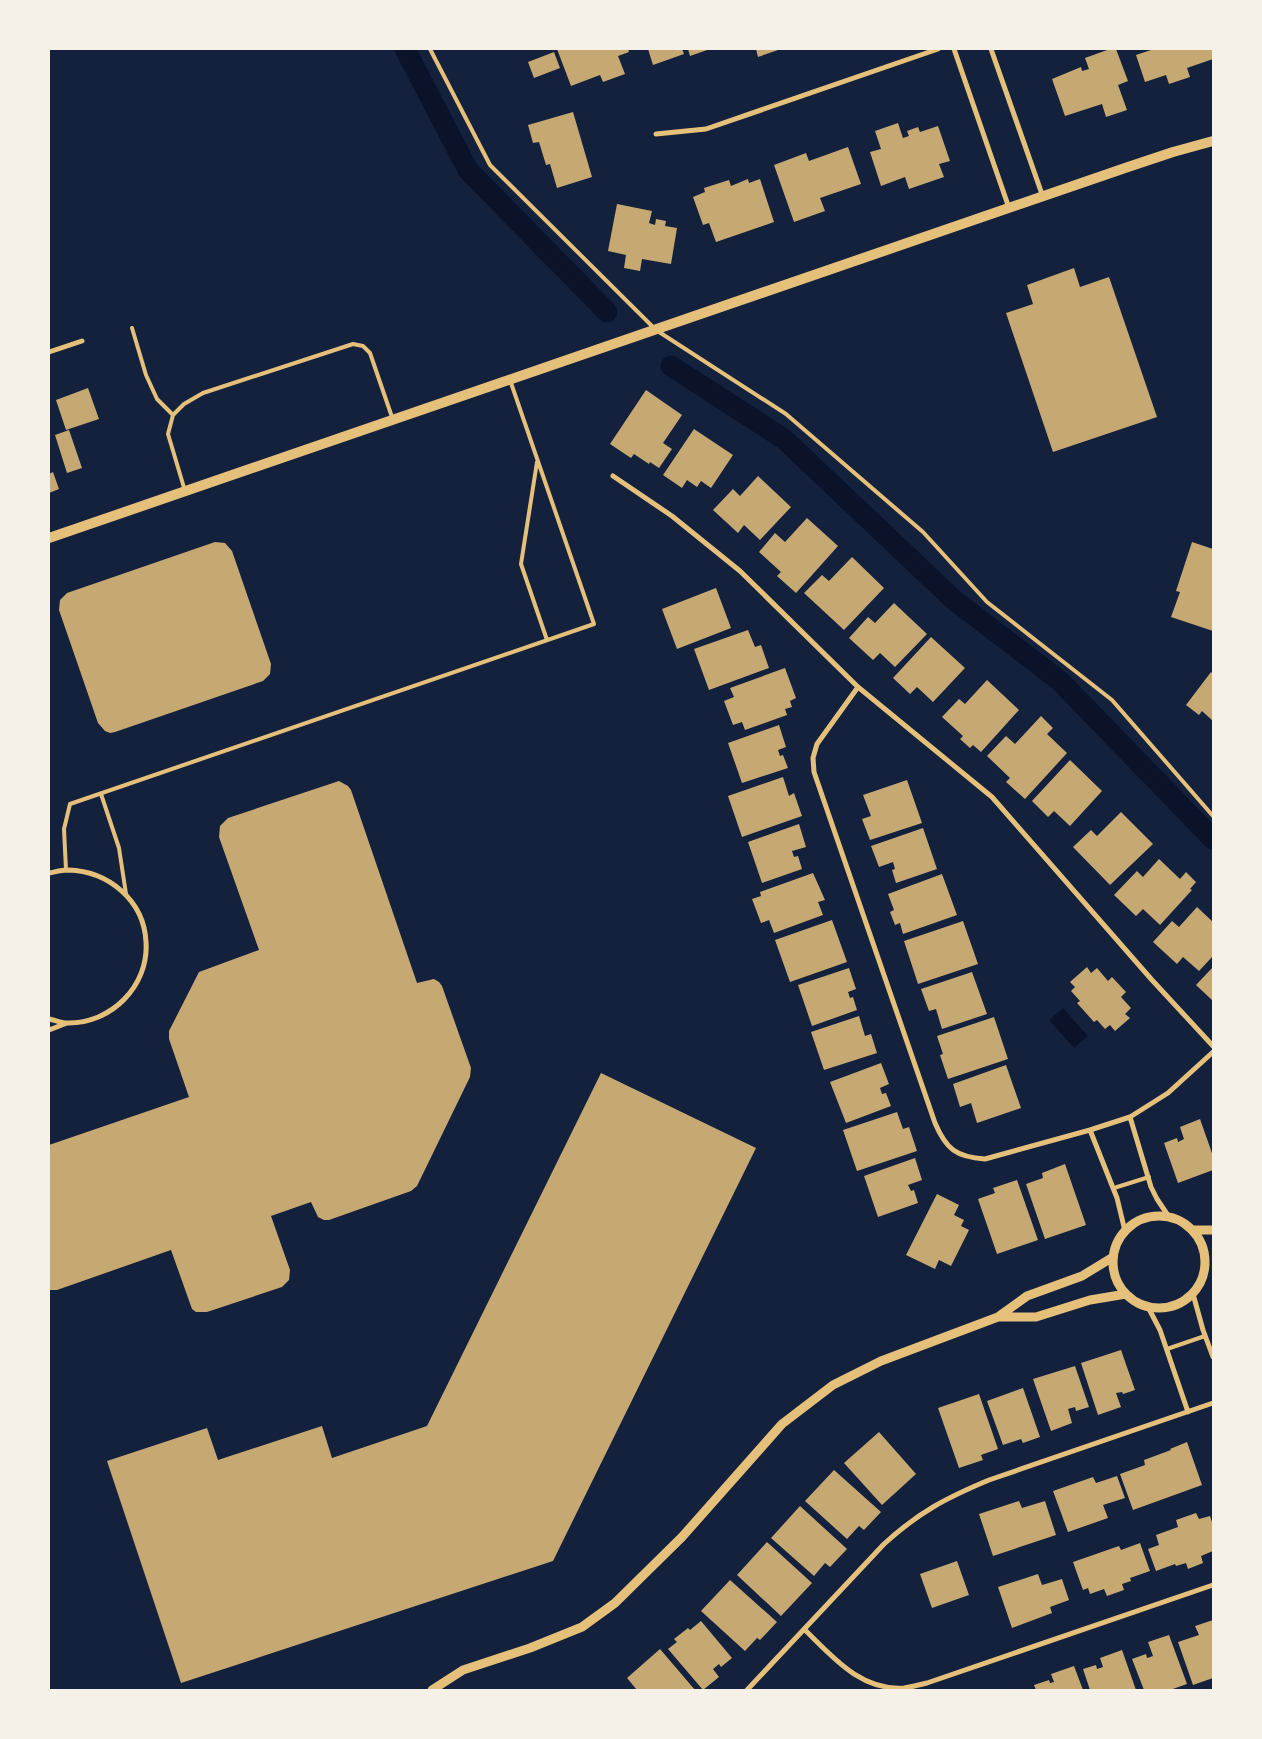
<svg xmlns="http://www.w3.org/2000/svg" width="1262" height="1739" viewBox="0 0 1262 1739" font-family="Roboto,sans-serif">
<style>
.water{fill:#0b132b}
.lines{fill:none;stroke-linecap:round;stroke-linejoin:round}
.canal{stroke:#0b132b;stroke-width:21}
.building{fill:#c6a872}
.service{stroke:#e5c07b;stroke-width:4}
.minor{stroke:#e5c07b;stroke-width:5}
.tertiary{stroke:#e5c07b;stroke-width:9}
.secondary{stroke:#e5c07b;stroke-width:10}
</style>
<rect width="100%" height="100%" fill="#14213d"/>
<path class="water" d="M1063 1008 1088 1036 1074 1048 1049 1020Z"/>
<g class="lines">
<path class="canal" d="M405 49 468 170 607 312
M671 366 784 439 954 600 1060 681 1213 839"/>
</g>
<path class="building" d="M557 49H628L629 52 618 56 625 74 603 82 600 75 571 86Z
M648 49H682L684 54 653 65Z
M688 49H710L690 56Z
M756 49H781L758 57Z
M1110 49H1116L1128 81 1118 85 1127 110 1106 117 1102 104 1065 116 1052 79 1081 67 1082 71 1089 69 1085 58Z
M1154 49H1213V59L1187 68 1190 77 1169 84 1166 75 1145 82 1136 55Z
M554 52 560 68 534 78 528 62Z
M573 112 592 177 557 188 550 164 546 165 539 142 533 143 528 125Z
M898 123 903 138 909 136 907 131 918 127 920 132 938 126 950 161 939 164 944 177 909 189 905 177 881 186 870 152 881 149 875 131Z
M848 147 861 184 820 198 825 211 794 222 774 165 806 153 809 161Z
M748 179 749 183 760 179 774 222 716 242 709 223 703 225 693 197 705 192 704 188 729 180 731 186Z
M617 204 652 211 649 223 655 225 656 219 666 221 665 226 677 228 671 264 642 259 640 271 624 268 626 255 608 251Z
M1074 268 1080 287 1109 277 1157 417 1053 452 1006 313 1033 304 1027 285Z
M88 388 99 419 66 430 56 400Z
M646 390 682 415 663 443 672 449 659 468 650 462 649 464 634 454 631 458 610 444Z
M694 429 733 455 711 488 701 481 697 487 687 480 682 488 663 475Z
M69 430 82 468 67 473 55 435Z
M53 472 59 489 49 493V474Z
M758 476 791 507 760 540 744 525 738 533 713 510 733 489 740 496Z
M807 518 838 546 796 593 777 576 781 572 759 552 775 533 785 542Z
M215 542 225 543 232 551 271 664 270 674 263 681 115 732 110 733 105 731 98 723 59 610 60 600 67 593Z
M1192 542 1213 549V631L1171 617 1180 592 1176 591Z
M852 557 884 588 844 630 804 593 822 575 829 581Z
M716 588 731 628 677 649 662 609Z
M894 603 927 634 895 667 880 653 873 660 849 638 868 617 875 623Z
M748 630 755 647 761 645 769 668 709 690 694 649Z
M931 637 965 668 933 702 917 687 910 694 893 678Z
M785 668 796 698 790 701 792 707 785 709 787 715 745 730 742 722 733 725 724 701 734 697 730 688Z
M1211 672 1213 674V721L1202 711 1199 715 1186 705Z
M987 680 1019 710 981 752 973 745 970 748 960 739 963 736 942 717 959 699 965 704Z
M1041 716 1053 728 1047 734 1067 753 1025 799 1006 782 1010 778 987 756 1006 736 1015 744Z
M779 725 786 747 778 750 780 756 783 755 788 768 742 783 728 743Z
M1070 760 1102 791 1070 826 1054 811 1048 817 1032 801Z
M783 777 789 796 794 793 802 816 742 837 728 796Z
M907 780 922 823 870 840 862 819 871 816 863 795Z
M339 781 348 786 351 790 417 983 434 979 439 982 442 986 471 1068 470 1077 417 1186 411 1191 329 1220H324L318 1217 311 1202 271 1216 290 1270 289 1280 282 1287 207 1312H196L192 1309 171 1250 57 1290H49V1145L189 1097 169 1039V1031L199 972 259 950 219 837 220 826 228 818Z
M1121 812 1153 844 1110 885 1073 847 1091 830 1097 836Z
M799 824 806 847 792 851 794 857 798 856 802 869 762 883 748 842Z
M923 828 937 869 896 883 892 870 895 869 893 862 879 867 871 846Z
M1159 859 1180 879 1186 872 1196 882 1190 889 1192 890 1160 925 1143 909 1136 916 1114 895 1137 871 1143 877Z
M813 873 825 900 818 902 823 915 774 933 769 920 761 923 752 899 761 896 760 892Z
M942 874 957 915 903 934 900 923 895 925 890 912 894 910 888 894Z
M1197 907 1213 922V956L1199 971 1183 957 1177 964 1153 942 1172 921 1179 927Z
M832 920 847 962 790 982 775 940Z
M963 921 978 964 918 984 904 941Z
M1087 967 1091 973 1097 968 1108 981 1112 977 1126 992 1121 997 1131 1008 1125 1014 1130 1018 1115 1031 1110 1025 1105 1029 1097 1020 1094 1022 1077 1003 1080 1001 1071 991 1075 987 1070 982Z
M1213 967V1001L1196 985Z
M849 968 856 989 848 992 850 998 853 997 857 1010 812 1026 798 985Z
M972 972 987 1014 942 1029 936 1009 929 1011 921 989Z
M859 1016 865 1036 871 1034 877 1053 824 1070 811 1032Z
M994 1017 1008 1059 948 1079 940 1055 943 1054 937 1036Z
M881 1063 889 1084 880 1088 882 1094 886 1093 891 1106 846 1123 830 1082Z
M1006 1065 1021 1108 977 1123 971 1103 960 1107 953 1084Z
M601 1073 756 1148 553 1561 181 1683 107 1461 207 1428 218 1460 322 1426 332 1458 427 1426Z
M897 1112 903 1129 909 1127 917 1151 857 1171 843 1130Z
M1200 1119 1213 1156V1170L1178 1183 1164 1143 1177 1138 1178 1142 1184 1139 1180 1127Z
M915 1158 922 1180 908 1185 911 1191 914 1190 918 1203 878 1217 864 1176Z
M1065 1164 1086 1225 1045 1239 1026 1184 1043 1178 1042 1173Z
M1017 1180 1038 1240 997 1254 978 1199 995 1193 993 1188Z
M937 1194 959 1205 954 1215 964 1220 961 1226 969 1230 951 1266 939 1260 935 1269 906 1255Z
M1121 1350 1135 1390 1123 1394 1122 1392 1116 1393 1121 1407 1098 1415 1081 1363Z
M1075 1366 1089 1407 1076 1411 1075 1407 1068 1409 1072 1423 1051 1431 1033 1379Z
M1023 1388 1040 1437 1023 1443 1021 1439 1003 1445 987 1401Z
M979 1394 998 1449 981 1455 983 1460 959 1468 938 1408Z
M879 1432 916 1474 882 1505 844 1463Z
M1187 1442 1202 1485 1133 1510 1120 1474 1145 1465 1144 1460 1171 1450 1170 1449Z
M834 1470 881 1512 864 1530 859 1526 847 1539 805 1501Z
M1117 1476 1125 1498 1103 1505 1108 1518 1068 1532 1053 1491 1093 1477 1096 1483Z
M1019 1501 1022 1508 1045 1501 1056 1535 993 1556 979 1514Z
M800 1506 847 1549 830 1567 825 1563 814 1576 771 1538Z
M1196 1513 1199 1519 1210 1516 1213 1525V1551L1201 1556 1203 1563 1188 1569 1186 1563 1176 1566 1175 1564 1156 1571 1148 1549 1159 1545 1156 1535 1178 1527 1176 1520Z
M767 1542 812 1583 781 1616 737 1575Z
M1140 1543 1150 1571 1130 1578 1131 1581 1122 1584 1124 1590 1107 1596 1104 1589 1090 1594 1088 1588 1083 1590 1073 1562 1119 1546 1121 1550Z
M957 1561 969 1595 932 1608 920 1574Z
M1038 1574 1042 1585 1062 1579 1069 1600 1050 1607 1052 1613 1012 1628 998 1587Z
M730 1580 777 1622 760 1640 757 1638 745 1651 701 1611Z
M1213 1620V1678L1193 1685 1178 1642 1199 1635 1195 1626Z
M701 1621 732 1658 721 1667 719 1664 713 1669 719 1677 703 1690 668 1649 677 1642 674 1639 688 1628 690 1630Z
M1169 1635 1187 1684 1170 1690H1144L1132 1659 1146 1654 1147 1658 1153 1656 1148 1642Z
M660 1649 695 1690H637L627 1678Z
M1122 1650 1136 1690H1090L1083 1669 1096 1665 1097 1669 1103 1667 1100 1658Z
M1074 1666 1083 1690H1036L1034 1685 1049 1680 1050 1683 1054 1682 1051 1674Z"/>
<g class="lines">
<path class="service" d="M430 49 490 165 656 330 786 414 923 532 987 602 1112 700 1213 816
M132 328 146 375 157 399 173 415
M537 462 521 564 547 640
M185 491 168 434 173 415 184 404 203 393 353 344 363 346 370 353 393 420
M101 794 119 848 126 894
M66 870 64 829 70 804 594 624 510 380
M1114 1188 1149 1177
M1167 1349 1205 1336"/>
<path class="minor" d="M954 49 1009 208
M991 49 1043 197
M656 134 706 129 938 49
M49 352 82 341
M613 476 672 516 740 571 858 687 992 797 1152 980 1213 1046
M858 687 817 744 813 758 814 772 935 1123C946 1149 956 1157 985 1159L1090 1130 1130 1117 1168 1093 1213 1052
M49 873C55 872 61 870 68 870 108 871 144 900 146 942 149 986 111 1024 67 1023 61 1023 55 1020 49 1019
M49 1030 67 1023
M1130 1117 1151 1187 1157 1199 1169 1217
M1090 1130 1117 1198 1125 1231
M1193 1294 1203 1330 1213 1357
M1148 1307 1160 1330 1188 1412
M804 1629C832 1656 860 1691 904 1688 911 1687 919 1685 927 1683L1213 1585
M747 1690 884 1544C919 1512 946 1498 989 1480L1213 1403"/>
<path class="tertiary" d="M1113 1262a46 46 0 1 1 92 0a46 46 0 1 1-92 0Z
M1192 1230H1213
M998 1317H1036L1090 1300 1126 1294
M432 1690 463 1670 530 1648 582 1627 615 1603 682 1537 782 1424 833 1385 881 1361 998 1317 1027 1296 1082 1276 1113 1257"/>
<path class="secondary" d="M49 538 1128 167 1173 152 1213 141"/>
</g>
<rect width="1262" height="1739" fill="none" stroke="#f6f1e7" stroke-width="100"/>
</svg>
